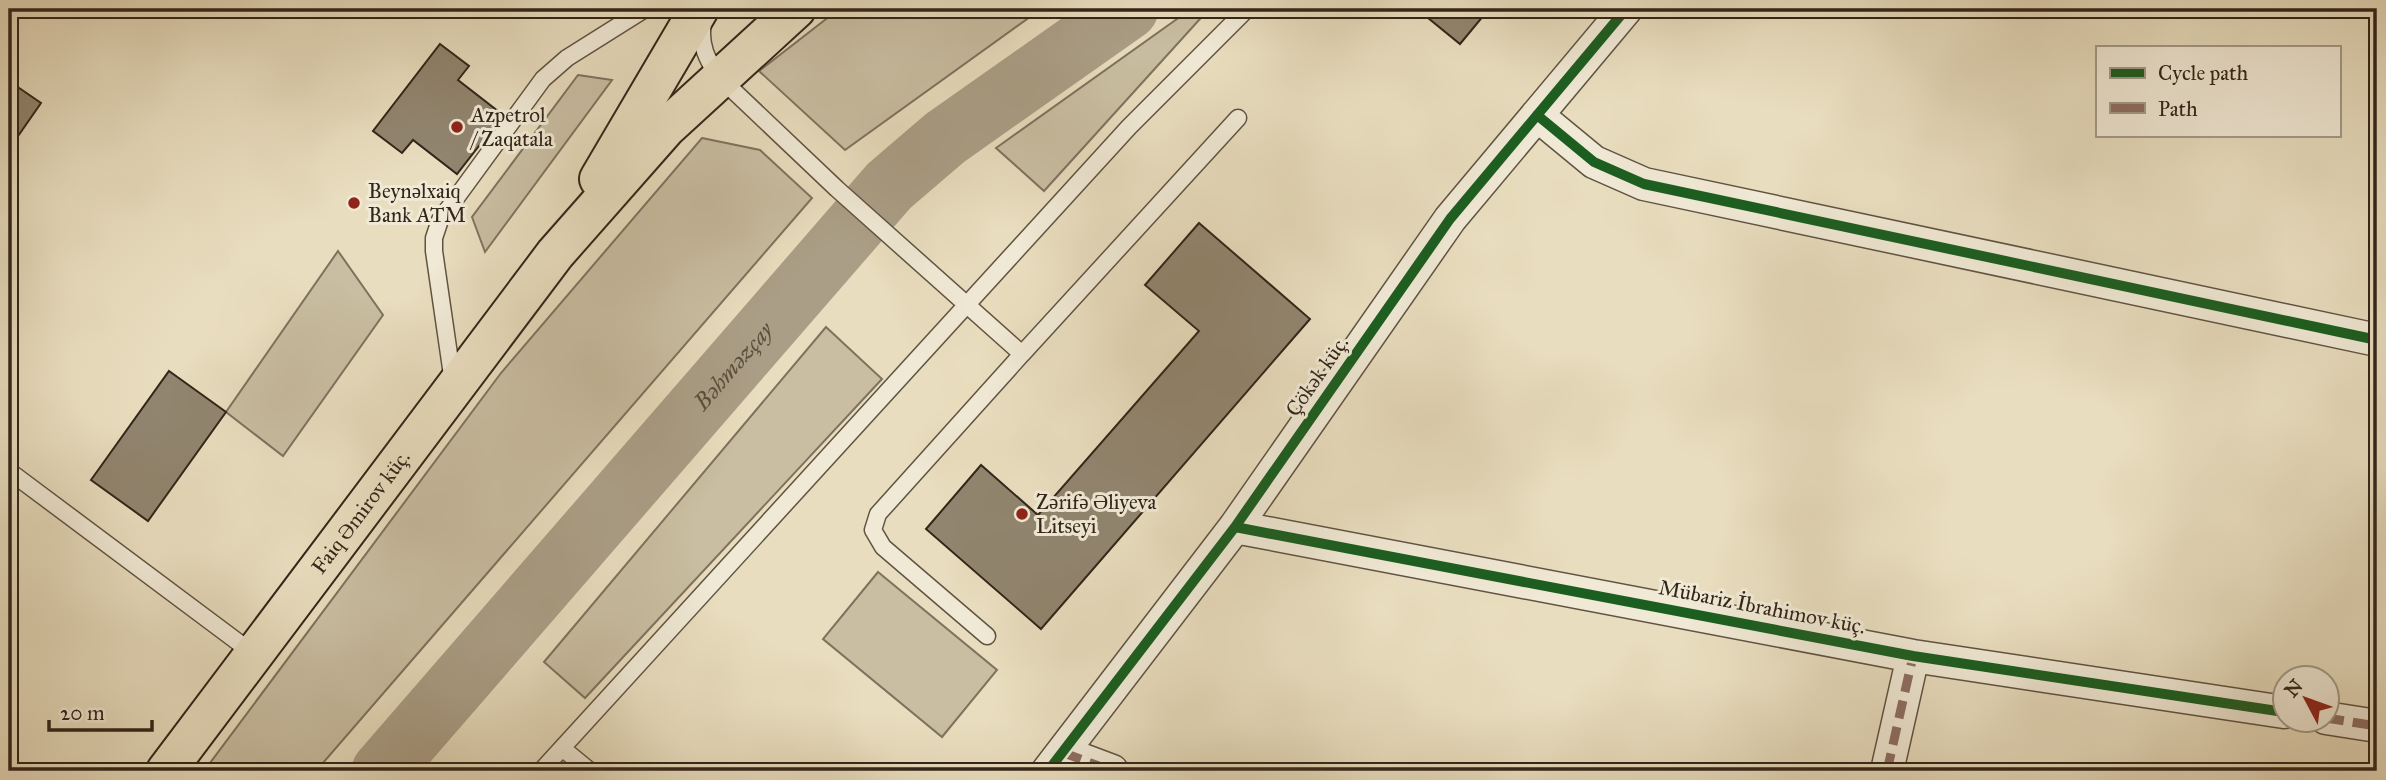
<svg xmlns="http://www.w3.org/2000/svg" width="2386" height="780" viewBox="0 0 2386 780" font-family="'IM FELL Great Primer',serif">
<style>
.green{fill:#c9bea2;stroke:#7e725e;stroke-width:2}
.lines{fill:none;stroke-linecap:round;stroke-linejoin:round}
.river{stroke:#aa9e86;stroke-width:61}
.building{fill:#91856f;stroke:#322519;stroke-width:2}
.lane-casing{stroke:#605342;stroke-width:19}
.street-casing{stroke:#605342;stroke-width:35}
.highway-casing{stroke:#322519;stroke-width:42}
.lane{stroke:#f0e9d5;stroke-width:16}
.street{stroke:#f0e9d5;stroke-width:32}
.highway{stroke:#e8ddbe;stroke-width:38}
.quiet{stroke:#8d6e63;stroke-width:9;stroke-dasharray:18 9;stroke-linecap:butt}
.cycleway-casing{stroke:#f0e9d5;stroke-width:15}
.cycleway{stroke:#1b5e20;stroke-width:10}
.poi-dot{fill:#8f2418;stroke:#f0e9d5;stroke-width:2.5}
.labels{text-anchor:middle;stroke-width:6;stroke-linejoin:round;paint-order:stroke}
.poi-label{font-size:21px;fill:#322519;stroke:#f0e9d5;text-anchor:start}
.street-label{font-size:21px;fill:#322519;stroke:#f0e9d5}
.water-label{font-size:23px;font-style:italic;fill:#5c4f3f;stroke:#f0e9d5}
</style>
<rect width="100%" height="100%" fill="#e8ddbe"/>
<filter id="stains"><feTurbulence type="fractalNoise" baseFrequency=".00286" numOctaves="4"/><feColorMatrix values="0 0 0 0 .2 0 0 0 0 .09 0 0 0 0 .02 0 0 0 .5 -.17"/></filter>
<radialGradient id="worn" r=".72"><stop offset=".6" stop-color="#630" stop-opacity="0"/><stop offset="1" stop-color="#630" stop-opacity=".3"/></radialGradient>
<path class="green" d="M839 9H1041L845 150 759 71Z
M1191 9H1209L1044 191 996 148Z
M578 75 612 80 485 252 472 217Z
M702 138 760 150 812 198 316 771H204L501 373Z
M338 251 383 315 283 456 226 412Z
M826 327 882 379 585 698 544 662Z
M878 572 997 670 942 737 823 639Z"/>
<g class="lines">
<path class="river" id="s1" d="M382 771 889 186 945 138 1128 9"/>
</g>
<path class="building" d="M1417 9H1489L1460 44Z
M440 44 469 66 458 80 503 115 457 174 413 140 402 153 373 131Z
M9 81 41 103 9 149Z
M1199 223 1310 319 1041 629 926 529 981 465 1038 515 1199 331 1145 285Z
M169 371 226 412 148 521 91 480Z"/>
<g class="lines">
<g class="lane-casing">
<path id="lane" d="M703 23C699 44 707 60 719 77L837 189 1022 354 878 514 873 530 883 547 987 636
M1022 354 1238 118
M453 382 434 251V238L440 220 543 79 567 58 645 9
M9 471 254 654
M562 748 590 771
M541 771 1129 127 1247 9"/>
</g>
<g class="street-casing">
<path id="street" d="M1537 115 1594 162 1644 184 2377 340
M1235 527 1913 656 2284 712
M2326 718 2377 726
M1064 753 1112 771
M1048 771 1235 527 1450 219 1626 9
M1887 771 1913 656"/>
</g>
<g class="highway-casing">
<g id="highway">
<path d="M599 179 699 9"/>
<path id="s2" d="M166 771 555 254 666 128 796 9"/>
</g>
</g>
<use href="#lane" class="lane"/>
<use href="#street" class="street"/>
<use href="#highway" class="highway"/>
<path class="quiet" d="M2326 718 2377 726
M1064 753 1112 771
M1887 771 1913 656"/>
<g class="cycleway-casing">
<path id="cycleway" d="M1537 115 1594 162 1644 184 2377 340
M1235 527 1913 656 2284 712
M1048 771 1235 527 1450 219 1626 9"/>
</g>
<use href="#cycleway" class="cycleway"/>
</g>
<g class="poi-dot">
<circle cx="457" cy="127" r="7"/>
<circle cx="354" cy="203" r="7"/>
<circle cx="1022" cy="514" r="7"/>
</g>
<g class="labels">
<g class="poi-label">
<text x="471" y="122">Azpetrol<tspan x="471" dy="24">/ Zaqatala</tspan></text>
<text x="368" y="198">Beynəlxaiq<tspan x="368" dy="24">Bank ATM</tspan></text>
<text x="1036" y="509">Zərifə Əliyeva<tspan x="1036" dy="24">Litseyi</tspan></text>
</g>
<g class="street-label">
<text transform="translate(1317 376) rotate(-55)" y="7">Çökək küç.</text>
<text dy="7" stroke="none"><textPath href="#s2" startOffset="324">Faiq Əmirov küç.</textPath></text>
<text transform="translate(1762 607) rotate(11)" y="7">Mübariz İbrahimov küç.</text>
</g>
<g class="water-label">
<text dy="8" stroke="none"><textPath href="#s1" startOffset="536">Bəhməzçay</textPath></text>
</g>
</g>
<rect width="2386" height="780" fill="none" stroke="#e8ddbe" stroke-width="35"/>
<rect x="10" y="10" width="2365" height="759" fill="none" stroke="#322519" stroke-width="3.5"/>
<rect x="18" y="18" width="2351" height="745" fill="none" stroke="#322519" stroke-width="2"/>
<rect x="2096" y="46" width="245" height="91" fill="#f0e9d5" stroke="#a49b8a" stroke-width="2"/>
<rect x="2110" y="68" width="35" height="10" fill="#1b5e20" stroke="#a49b8a" stroke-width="2"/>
<text x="2158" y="80" font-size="21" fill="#322519">Cycle path</text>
<rect x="2110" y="103" width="35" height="10" fill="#8d6e63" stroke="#a49b8a" stroke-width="2"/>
<text x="2158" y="116" font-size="21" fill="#322519">Path</text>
<g transform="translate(2306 699) rotate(311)"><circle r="33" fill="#f0e9d5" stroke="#a49b8a" stroke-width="2"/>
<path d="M0-5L12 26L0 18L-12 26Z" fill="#8f2418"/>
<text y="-10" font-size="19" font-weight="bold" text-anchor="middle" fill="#322519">N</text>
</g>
<path d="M49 720v10h103v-10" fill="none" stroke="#322519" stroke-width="3.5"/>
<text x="60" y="720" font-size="21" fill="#322519" stroke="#f0e9d5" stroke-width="5" paint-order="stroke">20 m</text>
<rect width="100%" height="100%" filter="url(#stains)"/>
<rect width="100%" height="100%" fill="url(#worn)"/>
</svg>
